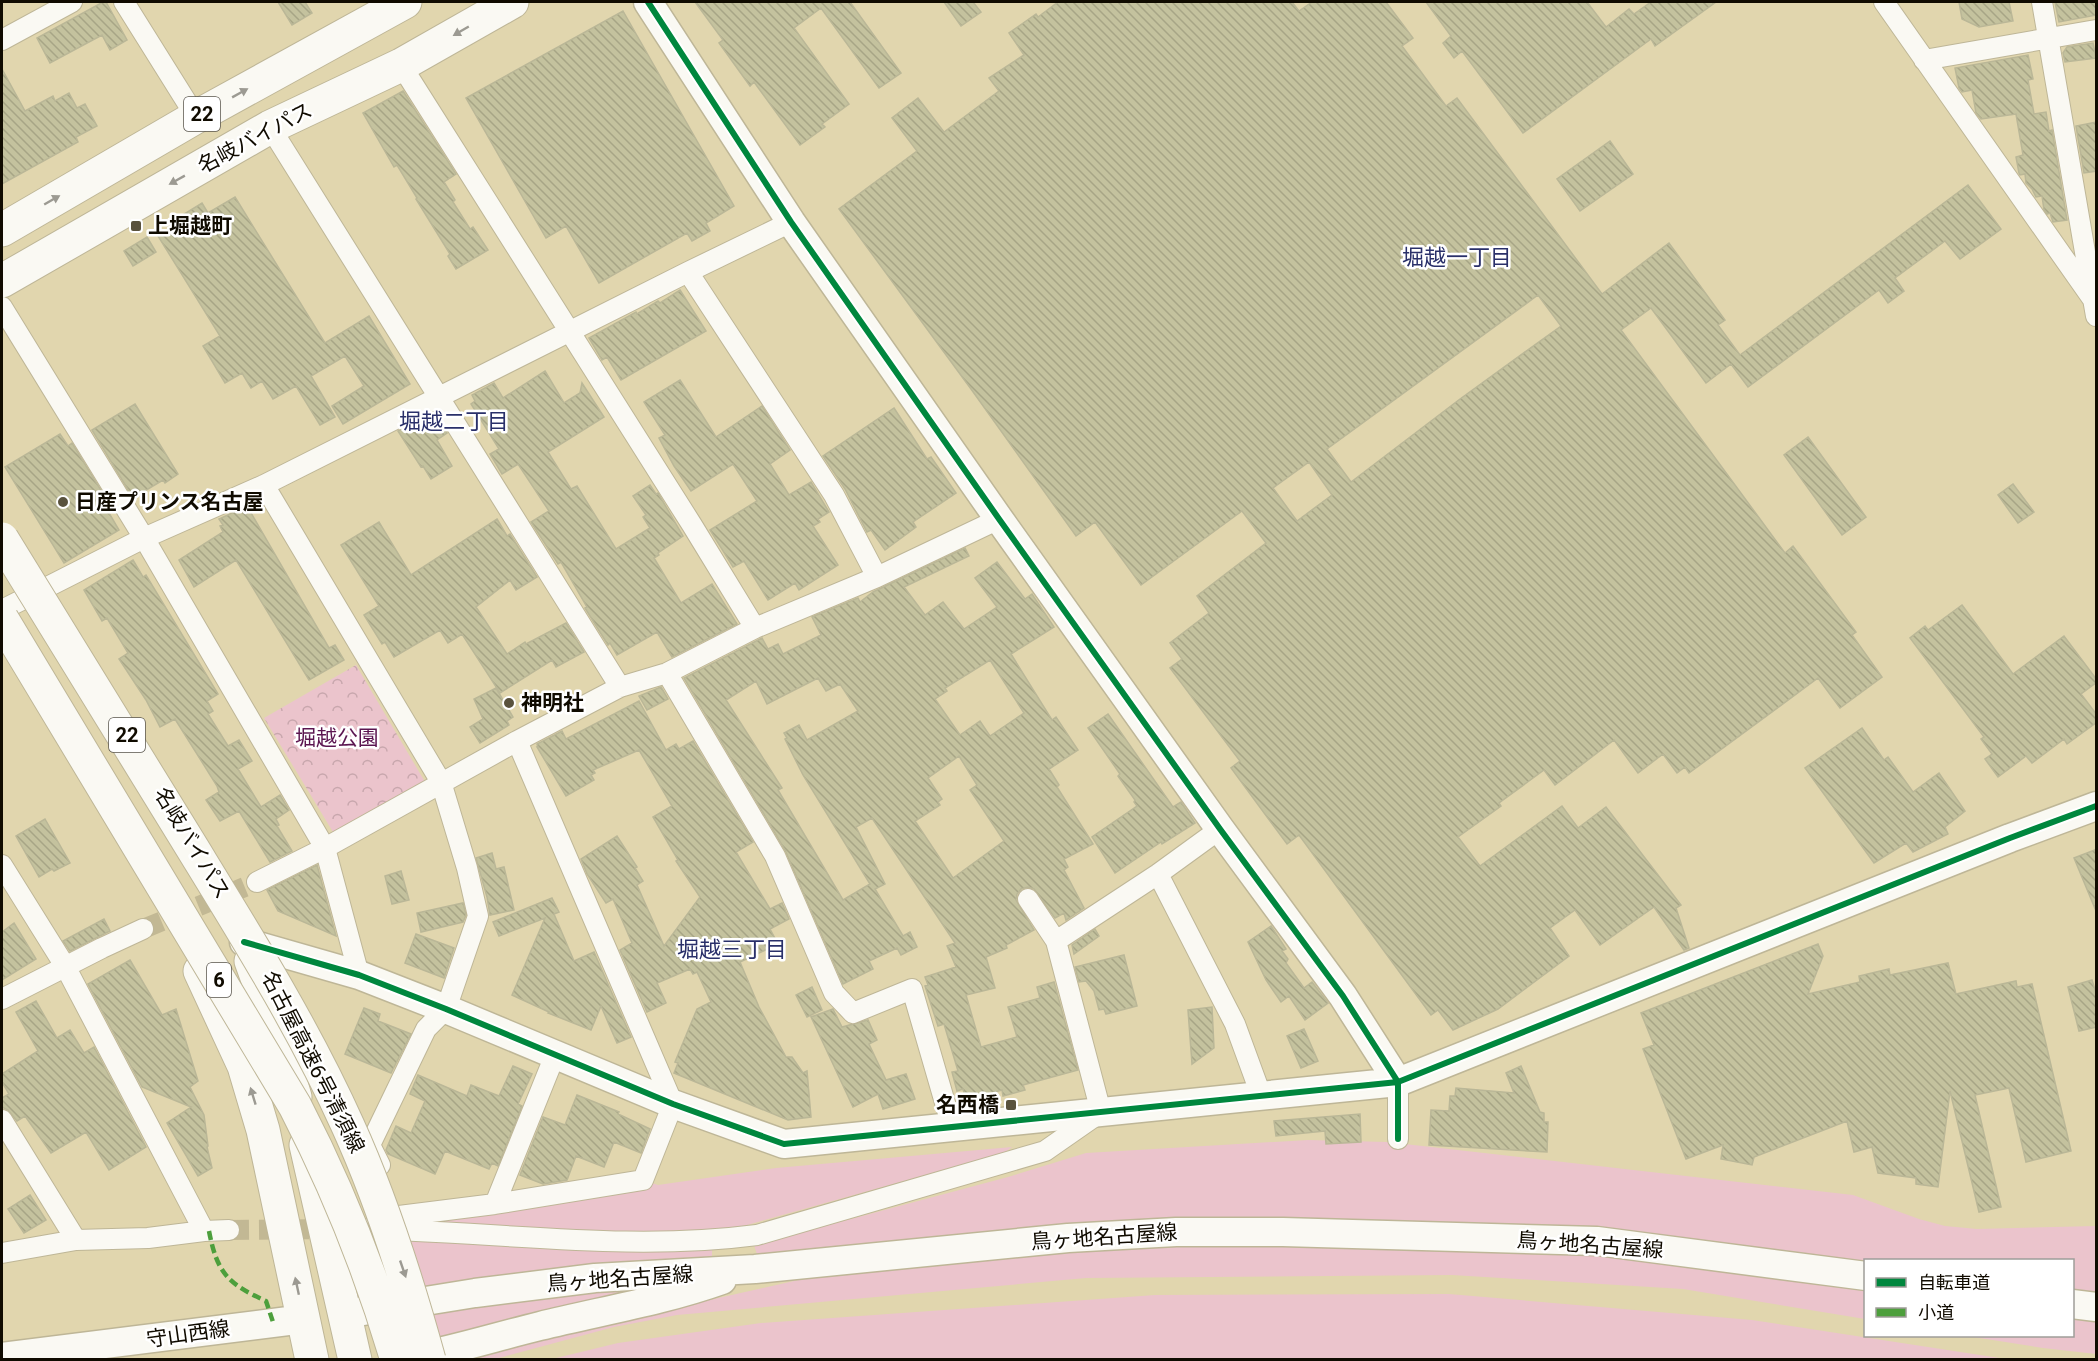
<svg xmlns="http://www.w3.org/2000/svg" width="2098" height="1361" viewBox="0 0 2098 1361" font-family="Roboto,'Noto Sans JP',sans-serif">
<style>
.green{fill:#ebc4cc}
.park{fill:url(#park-crowns)}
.building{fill:url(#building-back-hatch);stroke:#bab797;stroke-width:1.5;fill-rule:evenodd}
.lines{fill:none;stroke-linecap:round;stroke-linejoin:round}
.street-tunnel{stroke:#c2b894;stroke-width:20;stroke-dasharray:20 10;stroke-linecap:butt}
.street-casing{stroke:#beb697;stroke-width:22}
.secondary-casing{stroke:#beb697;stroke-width:31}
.highway-casing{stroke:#beb697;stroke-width:35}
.street{stroke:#faf9f3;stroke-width:20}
.secondary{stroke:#faf9f3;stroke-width:28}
.highway{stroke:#faf9f3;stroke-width:33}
.highway-bridge-casing{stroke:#beb697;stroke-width:35;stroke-linecap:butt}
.highway-bridge{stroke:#faf9f3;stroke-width:33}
.quiet{stroke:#4d9f3c;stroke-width:4.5;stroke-dasharray:9 4.5;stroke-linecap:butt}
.cycleway-casing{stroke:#fff;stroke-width:10}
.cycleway{stroke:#00873e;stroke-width:6}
.oneway{fill:#9c9a92}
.poi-dot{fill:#59523d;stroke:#fff;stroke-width:2}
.labels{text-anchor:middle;stroke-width:5;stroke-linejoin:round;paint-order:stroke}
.shield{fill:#fff;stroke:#58544c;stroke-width:1.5}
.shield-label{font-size:20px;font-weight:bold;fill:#100b00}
.street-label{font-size:21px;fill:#100b00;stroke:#fff}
.poi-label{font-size:21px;font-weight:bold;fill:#100b00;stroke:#fff;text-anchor:start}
.park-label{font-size:21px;fill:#5b1550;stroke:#fff}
.neighbourhood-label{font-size:22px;fill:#2a306a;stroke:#fff}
</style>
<defs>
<pattern id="park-crowns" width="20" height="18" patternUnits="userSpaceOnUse" patternTransform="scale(1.5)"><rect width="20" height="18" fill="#ebc4cc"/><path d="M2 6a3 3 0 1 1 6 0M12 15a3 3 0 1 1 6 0" fill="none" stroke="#c8a7ad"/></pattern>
<pattern id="building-back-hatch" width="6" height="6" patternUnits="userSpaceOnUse" patternTransform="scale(1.5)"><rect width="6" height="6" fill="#c4c29e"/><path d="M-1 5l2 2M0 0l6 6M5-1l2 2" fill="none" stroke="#a7a586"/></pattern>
</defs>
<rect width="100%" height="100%" fill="#e1d6ae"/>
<path class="green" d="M1308 1140 1387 1142 1853 1195 1919 1219 1945 1226 1977 1229 2096 1226V1297L2073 1295 2072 1260H1866L1865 1265 1699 1239 1293 1220 999 1231 757 1254 754 1245 1008 1177 1086 1153Z
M1012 1147 1004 1153 733 1229 712 1241V1272L674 1308 874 1263 1177 1244 1581 1253 1865 1291V1319L1683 1289 1452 1275 1086 1278 677 1315 614 1327 495 1359H441L393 1230 495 1204 643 1180 658 1185 776 1168Z
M1449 1294 1752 1320 2006 1359H552L618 1343 761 1323 1155 1295Z
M2073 1318 2096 1321V1354L2043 1348 1967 1336H2072Z"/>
<path class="park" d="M356 665 428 787 333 832 264 718Z"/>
<path class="building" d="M103 2H106L127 40 110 50 102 35 50 63 37 38Z
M278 2H305L312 13 292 25Z
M695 2H850L901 73 879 88 821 8 794 28 849 104 822 124 825 127 800 145 754 82 750 86 719 43 723 40Z
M944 2H973L981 12 961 26Z
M1058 2H1292L1299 11 1312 2H1386L1413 38 1402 46 1446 106 1457 98 1602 294 1669 243 1725 320 1718 325 1740 355 1968 185 2001 229 1960 259 1945 241 1895 278 1904 291 1888 303 1879 290 1748 387 1731 364 1706 383 1651 308 1621 330 1785 553 1793 546 1856 632 1852 635 1882 677 1840 708 1818 678 1689 773 1685 767 1677 773 1663 754 1638 773 1614 740 1555 785 1544 770 1499 803 1501 806 1458 837 1480 866 1562 806 1578 828 1606 807 1681 905 1676 908 1689 948 1684 950 1654 907 1600 945 1575 910 1550 928 1569 956 1498 1009 1453 1030 1438 1010 1431 1015 1299 835 1287 844 1231 768 1240 761 1170 668 1182 659 1170 643 1209 613 1197 596 1266 543 1242 511 1141 585 1095 522 1076 536 971 389 839 209 917 151 892 118 918 98 944 132 999 91 989 78 1024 55 1009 33 1036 14 1038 17ZM1538 295 1561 326 1460 399 1351 482 1327 449ZM1309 462 1332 495 1297 521 1273 488Z
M1426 2H1587L1606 27 1629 9 1634 14 1651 2H1716L1655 46 1651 39 1523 133 1462 51 1454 58 1443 43 1451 36Z
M1959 2H2009L2013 21 1979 27 1962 19Z
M2055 2H2097V15L2059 22Z
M623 11 734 206 706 223 710 231 692 241 687 233 599 283 566 226 546 238 466 98Z
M2093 43 2096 58 2065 62 2063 53 2067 47Z
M2028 55 2033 79 2028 80 2034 114 2046 112 2049 131 2052 130 2067 220 2053 222 2050 213 2047 214 2044 210 2042 196 2036 197 2032 189 2026 183 2025 174 2020 175 2019 173 2016 157 2023 155 2016 114 1981 119 1976 113 1972 90 1962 92 1959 88 1955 68Z
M2 69 25 111 53 96 55 101 69 93 77 108 85 104 97 126 76 137 78 142 2 184Z
M403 91 456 174 444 182 455 200 453 202 470 229 473 227 488 250 456 269 448 256 450 254 416 199 417 198 397 165 394 167 363 113Z
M2097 122V171L2084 173 2076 126Z
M1610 141 1633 174 1580 211 1557 179Z
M235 197 325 343 369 316 410 384 343 424 332 406 364 386 345 356 311 376 335 417 320 425 296 386 273 399 262 381 251 388 242 373 225 383 203 346 220 336 158 236 184 220 181 216 202 203 208 213Z
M147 237 156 252 133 266 124 251Z
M680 290 706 331 621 380 607 357 602 360 589 338 636 312 637 314 658 301 660 303Z
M545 371 564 403 580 393 582 383 604 417 548 452 571 489 577 486 616 549 650 528 643 517 646 515 633 496 650 485 656 494 658 493 683 536 658 553 659 555 654 558 681 603 712 584 737 624 672 657 657 632 617 655 610 643 608 645 585 608 587 607 561 562 558 564 531 522 549 511 518 464 502 474 490 454 499 449 471 404 475 401 472 395 494 383 503 398Z
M680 380 716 437 762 406 790 450 770 464 789 495 811 482 829 512 818 519 820 522 813 526 838 565 799 590 795 583 768 600 744 561 733 567 710 530 757 501 733 464 691 491 674 466 659 438 665 435 644 402Z
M135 404 178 474 165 483 163 480 133 498 92 430Z
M894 408 927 459 931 457 956 493 913 522 916 527 885 550 871 530 867 532 845 489 823 456Z
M423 419 427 425 438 419 447 433 437 440 452 466 431 479 423 466 421 467 398 431Z
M60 434 68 446 72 443 113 510 109 513 119 530 64 563 5 467Z
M1808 437 1866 517 1842 535 1784 455Z
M2013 484 2034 512 2018 523 1998 495Z
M247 506 329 648 335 645 344 660 309 680 236 560 194 587 179 560 223 532 220 526 223 525 219 519Z
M497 519 507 536 510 534 537 577 516 590 510 580 476 607 507 654 525 642 526 644 566 623 584 652 556 667 552 660 500 693 462 634 448 643 440 630 394 657 385 642 382 644 364 615 379 606 341 545 379 522 411 575Z
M965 548 969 556 904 587 925 615 943 602 964 629 997 607 975 578 997 562 1025 599 1032 594 1054 627 1011 654 1052 720 1056 717 1078 750 1049 769 1059 785 1057 787 1093 844 1064 859 1068 867 1064 870 1084 908 1066 920 1064 913 1055 918 1034 889 1028 887 1021 889 1017 894 1016 900 1034 930 1006 945 1007 948 986 957 995 988 966 995 981 1047 1017 1037 1008 1007 1040 998 1037 987 1054 982 1078 1070 1023 1085 1025 1090 1003 1096 1002 1090 966 1100 963 1089 957 1091 952 1072 958 1071 944 1024 938 1026 925 986 928 985 925 977 956 967 947 946 955 943 872 818 856 827 885 884 875 889 903 936 910 932 917 947 901 955 897 948 869 961 873 969 843 984 785 850 684 678 762 638 768 649 778 644 783 654 821 635 812 617 858 598 860 602 873 592ZM990 660 1024 713 990 736 980 721 960 735 935 699 947 691 945 688ZM818 678 826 691 840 684 858 711 807 740 799 725 784 733 787 738 785 739 803 775 870 884 843 900 778 790 782 788 726 700 756 681 767 704ZM959 756 977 785 970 790 1004 841 953 878 915 821 940 805 938 802 942 799 928 778Z
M133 560 143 577 146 575 218 694 207 701 213 711 208 714 228 746 239 740 252 761 238 769 261 807 280 795 289 810 276 819 279 825 277 826 292 851 270 862 239 811 220 821 206 800 219 792 217 786 175 719 160 727 146 700 119 659 128 653 107 618 102 621 84 590Z
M1962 605 2013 674 2064 636 2097 680V682L2081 694 2097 715V722L2067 744 2064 739 2032 763 2026 756 1998 777 1985 759 1992 754 1981 739 1984 737 1910 638 1925 626 1928 630Z
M661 687 668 699 647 710 639 696Z
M496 688 513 717 507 721 509 725 480 743 470 727 483 719 474 699Z
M639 701 666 750 676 744 679 749 693 741 753 842 736 852 770 909 782 903 789 919 770 929 778 944 740 962 759 1007 786 1057H792L803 1073 807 1071 811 1117 788 1120 674 1073 678 1063 675 1062 697 1009 711 1002 697 972 693 974 690 969 657 983 666 1003 647 1012 620 950 632 943 613 899 606 903 587 874 581 859 617 836 637 867 635 868 643 881 637 885 664 946 700 897 676 861 678 860 653 817 672 806 639 750 593 770 595 773 591 775 594 780 566 796 537 747H538L537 744 562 731 566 739Z
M1108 714 1173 807 1181 802 1195 823 1162 844 1161 842 1115 873 1092 837 1137 806 1134 802 1135 800 1118 776 1120 774 1088 728Z
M1862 728 1884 760 1888 757 1913 792 1939 773 1965 811 1945 827 1948 834 1913 852 1906 843 1874 863 1805 768Z
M45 819 70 863 54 871 52 869 39 877 16 836Z
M2097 849V911H2096L2074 858Z
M492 853 496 869 504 867 514 910 490 915 487 897 476 858Z
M317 865 336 936 278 911 267 890Z
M401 871 409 900 392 904 385 876Z
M552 898 559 912 554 914 574 961 594 952 631 1037 617 1043 601 1006 591 1030 548 1013 549 1012 512 995 545 918 499 936 493 922Z
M463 903 466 915 463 922 421 932 417 913Z
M104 919 110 931 70 951 63 941Z
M14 923 36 959 2 980V932Z
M1271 926 1286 949 1282 951 1288 959 1286 963 1304 988 1312 982 1328 1003 1305 1020 1289 996 1281 1002 1266 980 1248 942Z
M1095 929 1099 936 1074 954 1072 945Z
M416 934 454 948 444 978 405 963Z
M1818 944 1823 956 1808 994 1860 982 1859 976 1889 969 1890 975 1948 963 1956 994 2016 981 2017 987 2032 984 2071 1151 2026 1162 2009 1088 1975 1095 2001 1207 1979 1212 1950 1091 1938 1187 1916 1184V1178L1878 1173 1872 1147 1854 1152 1847 1121 1754 1157 1752 1165 1721 1159 1723 1145 1686 1159 1643 1049 1654 1045 1641 1013Z
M1124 955 1137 1006 1106 1014 1104 1009 1099 1010 1094 991 1086 981 1079 982 1075 967Z
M130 960 162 1015 176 1009 198 1081 190 1087 204 1115 208 1146 207 1147 212 1168 198 1176 167 1123 191 1107 142 1087 88 984Z
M2092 980 2097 996V1027L2079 1031 2068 987Z
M812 987 822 1010 807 1017 796 995Z
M36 1001 57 1038 70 1030 84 1053 94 1047 146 1147 109 1170 86 1132 51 1153 25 1116 17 1121 8 1110 2 1107V1098L9 1094 2 1082V1074L38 1051 16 1012Z
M1212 1007 1214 1048 1192 1064 1188 1010Z
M364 1008 380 1014 378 1021 411 1034 391 1073 345 1054Z
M833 1009 842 1027 868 1020 877 1040 869 1044 886 1080 906 1074 915 1099 883 1109 878 1094 853 1107 811 1017Z
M1304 1029 1318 1061 1301 1068 1287 1036Z
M513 1066 532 1074 518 1104 522 1106 498 1166 492 1163 489 1169 445 1151 435 1174 388 1154 386 1150 396 1126 411 1133 425 1101 410 1094 418 1075 467 1096 471 1085 499 1096Z
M1521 1066 1540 1112 1544 1113V1122H1548L1547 1152 1429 1145 1431 1110 1449 1111 1450 1096H1455L1456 1088 1514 1093 1506 1073Z
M577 1095 619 1112 618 1114 650 1129 641 1153 614 1142 604 1167 576 1156 567 1180 543 1184 520 1175 543 1117 565 1125Z
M1360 1114 1361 1142 1326 1144 1325 1131 1276 1136 1274 1121Z
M30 1195 46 1220 24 1233 8 1209Z"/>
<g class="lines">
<path class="street-tunnel" d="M143 929 257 882
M229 1230 335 1229"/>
<g class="street-casing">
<path id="street" d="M124 2 196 117
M1884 2 2094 301
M2042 2 2096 316
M2 40 72 2
M1924 60 2096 30
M401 65 692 525 755 628
M270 127 620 687
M688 272 834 495 877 577
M2 307 144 538 325 848 359 975
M264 485 441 782 467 868 478 916 446 1009 426 1029 370 1145 380 1165
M2 610 144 538 264 485 688 272 791 222
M667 673 775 856 834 993 853 1013 912 989 952 1127
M2 865 65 966 204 1231
M1158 874 1235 1024 1261 1095
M257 882 325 848 517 741 620 687 667 673 755 628 877 577 999 519
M1056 941 1158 874 1220 829
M2 999 102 948 143 929
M2 1120 76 1240
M1398 1139V1082
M495 1204 555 1055
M344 1229C481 1229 620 1253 757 1235L1045 1151 1101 1112 1056 941 1028 899
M393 1230 399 1216 495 1204 643 1180 673 1104 517 741
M2 1253 76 1240 148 1238 204 1231 229 1230"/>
</g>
<g class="secondary-casing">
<path id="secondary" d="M648 2 791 222 999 519 1220 829 1343 996 1398 1082
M244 942 359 975 446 1009 673 1104 784 1144 1398 1082 2010 838 2096 806
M2072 1304 2096 1307
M345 1314 475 1293 595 1278 755 1269 1068 1238 1176 1232H1283L1597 1241 1866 1276
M2 1357 304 1319
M406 1359C451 1351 495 1337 540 1326 601 1311 663 1301 722 1280"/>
</g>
<g class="highway-casing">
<path id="highway" d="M2 230 196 117 405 2
M2 281 270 127 401 65 512 2
M251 961 272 1019 295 1097
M200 971 244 1066 263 1130 312 1360
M306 1145 355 1360"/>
</g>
<use href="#street" class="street"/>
<use href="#secondary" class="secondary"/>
<use href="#highway" class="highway"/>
<g class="highway-bridge-casing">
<path id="highway-bridge" d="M2 539C64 640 126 741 188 841 245 934 303 1026 348 1126 382 1201 407 1280 429 1360
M2 619 295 1106C337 1187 371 1272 397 1360"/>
</g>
<use href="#highway-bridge" class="highway-bridge"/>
<path class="quiet" d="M209 1231C217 1273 228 1284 266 1301L273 1322"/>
<g class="cycleway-casing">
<path id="cycleway" d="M648 2 791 222 999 519 1220 829 1343 996 1398 1082V1139
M244 942 359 975 446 1009 673 1104 784 1144 1398 1082 2010 838 2096 806"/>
</g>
<use href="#cycleway" class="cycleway"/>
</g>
<defs><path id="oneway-solid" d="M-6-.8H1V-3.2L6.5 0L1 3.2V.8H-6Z" transform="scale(1.5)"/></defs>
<g class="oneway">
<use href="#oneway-solid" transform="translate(461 31) rotate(150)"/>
<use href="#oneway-solid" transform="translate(240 93) rotate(-29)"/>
<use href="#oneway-solid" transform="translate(177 180) rotate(151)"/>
<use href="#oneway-solid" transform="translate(52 200) rotate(-30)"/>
<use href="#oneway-solid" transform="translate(253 1096) rotate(-107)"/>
<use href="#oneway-solid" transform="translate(403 1269) rotate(71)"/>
<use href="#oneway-solid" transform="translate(297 1286) rotate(-102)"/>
</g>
<g class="poi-dot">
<rect x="130" y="220" width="12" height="12" rx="3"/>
<circle cx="63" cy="502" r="6"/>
<circle cx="509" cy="703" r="6"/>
<rect x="1005" y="1099" width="12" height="12" rx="3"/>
</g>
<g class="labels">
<g class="shield">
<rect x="184" y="97" width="36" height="34" rx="4.5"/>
<rect x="109" y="718" width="36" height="34" rx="4.5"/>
<rect x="207" y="963" width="24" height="34" rx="4.5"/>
</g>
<g class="shield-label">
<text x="202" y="121">22</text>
<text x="127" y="742">22</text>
<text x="219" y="987">6</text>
</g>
<g class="street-label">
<text transform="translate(255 138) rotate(-28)" y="7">名岐バイパス</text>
<text transform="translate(192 843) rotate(59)" y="7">名岐バイパス</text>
<text transform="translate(313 1062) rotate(63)" y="7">名古屋高速6号清須線</text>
<text transform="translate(1104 1237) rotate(-4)" y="7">鳥ヶ地名古屋線</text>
<text transform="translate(1590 1245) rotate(4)" y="7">鳥ヶ地名古屋線</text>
<text transform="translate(620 1279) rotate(-4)" y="7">鳥ヶ地名古屋線</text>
<text transform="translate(188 1334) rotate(-8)" y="7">守山西線</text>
</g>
<g class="poi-label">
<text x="148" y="233">上堀越町</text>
<text x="75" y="509">日産プリンス名古屋</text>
<text x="521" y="710">神明社</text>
<text x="999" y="1112" text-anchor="end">名西橋</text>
</g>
<g class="park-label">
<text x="337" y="745">堀越公園</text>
</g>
<g class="neighbourhood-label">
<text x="1457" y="265">堀越一丁目</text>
<text x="454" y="429">堀越二丁目</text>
<text x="732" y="957">堀越三丁目</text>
</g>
</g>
<rect width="2098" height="1361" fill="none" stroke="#100b00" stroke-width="6"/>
<rect x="1864" y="1259" width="210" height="78" fill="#ffffff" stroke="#9f9d99" stroke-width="1.5"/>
<rect x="1876" y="1278" width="30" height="9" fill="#00873e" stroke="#9f9d99" stroke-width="1.5"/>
<text x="1918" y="1289" font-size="18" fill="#100b00">自転車道</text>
<rect x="1876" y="1308" width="30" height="9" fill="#4d9f3c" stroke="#9f9d99" stroke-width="1.5"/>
<text x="1918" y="1319" font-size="18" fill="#100b00">小道</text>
</svg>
